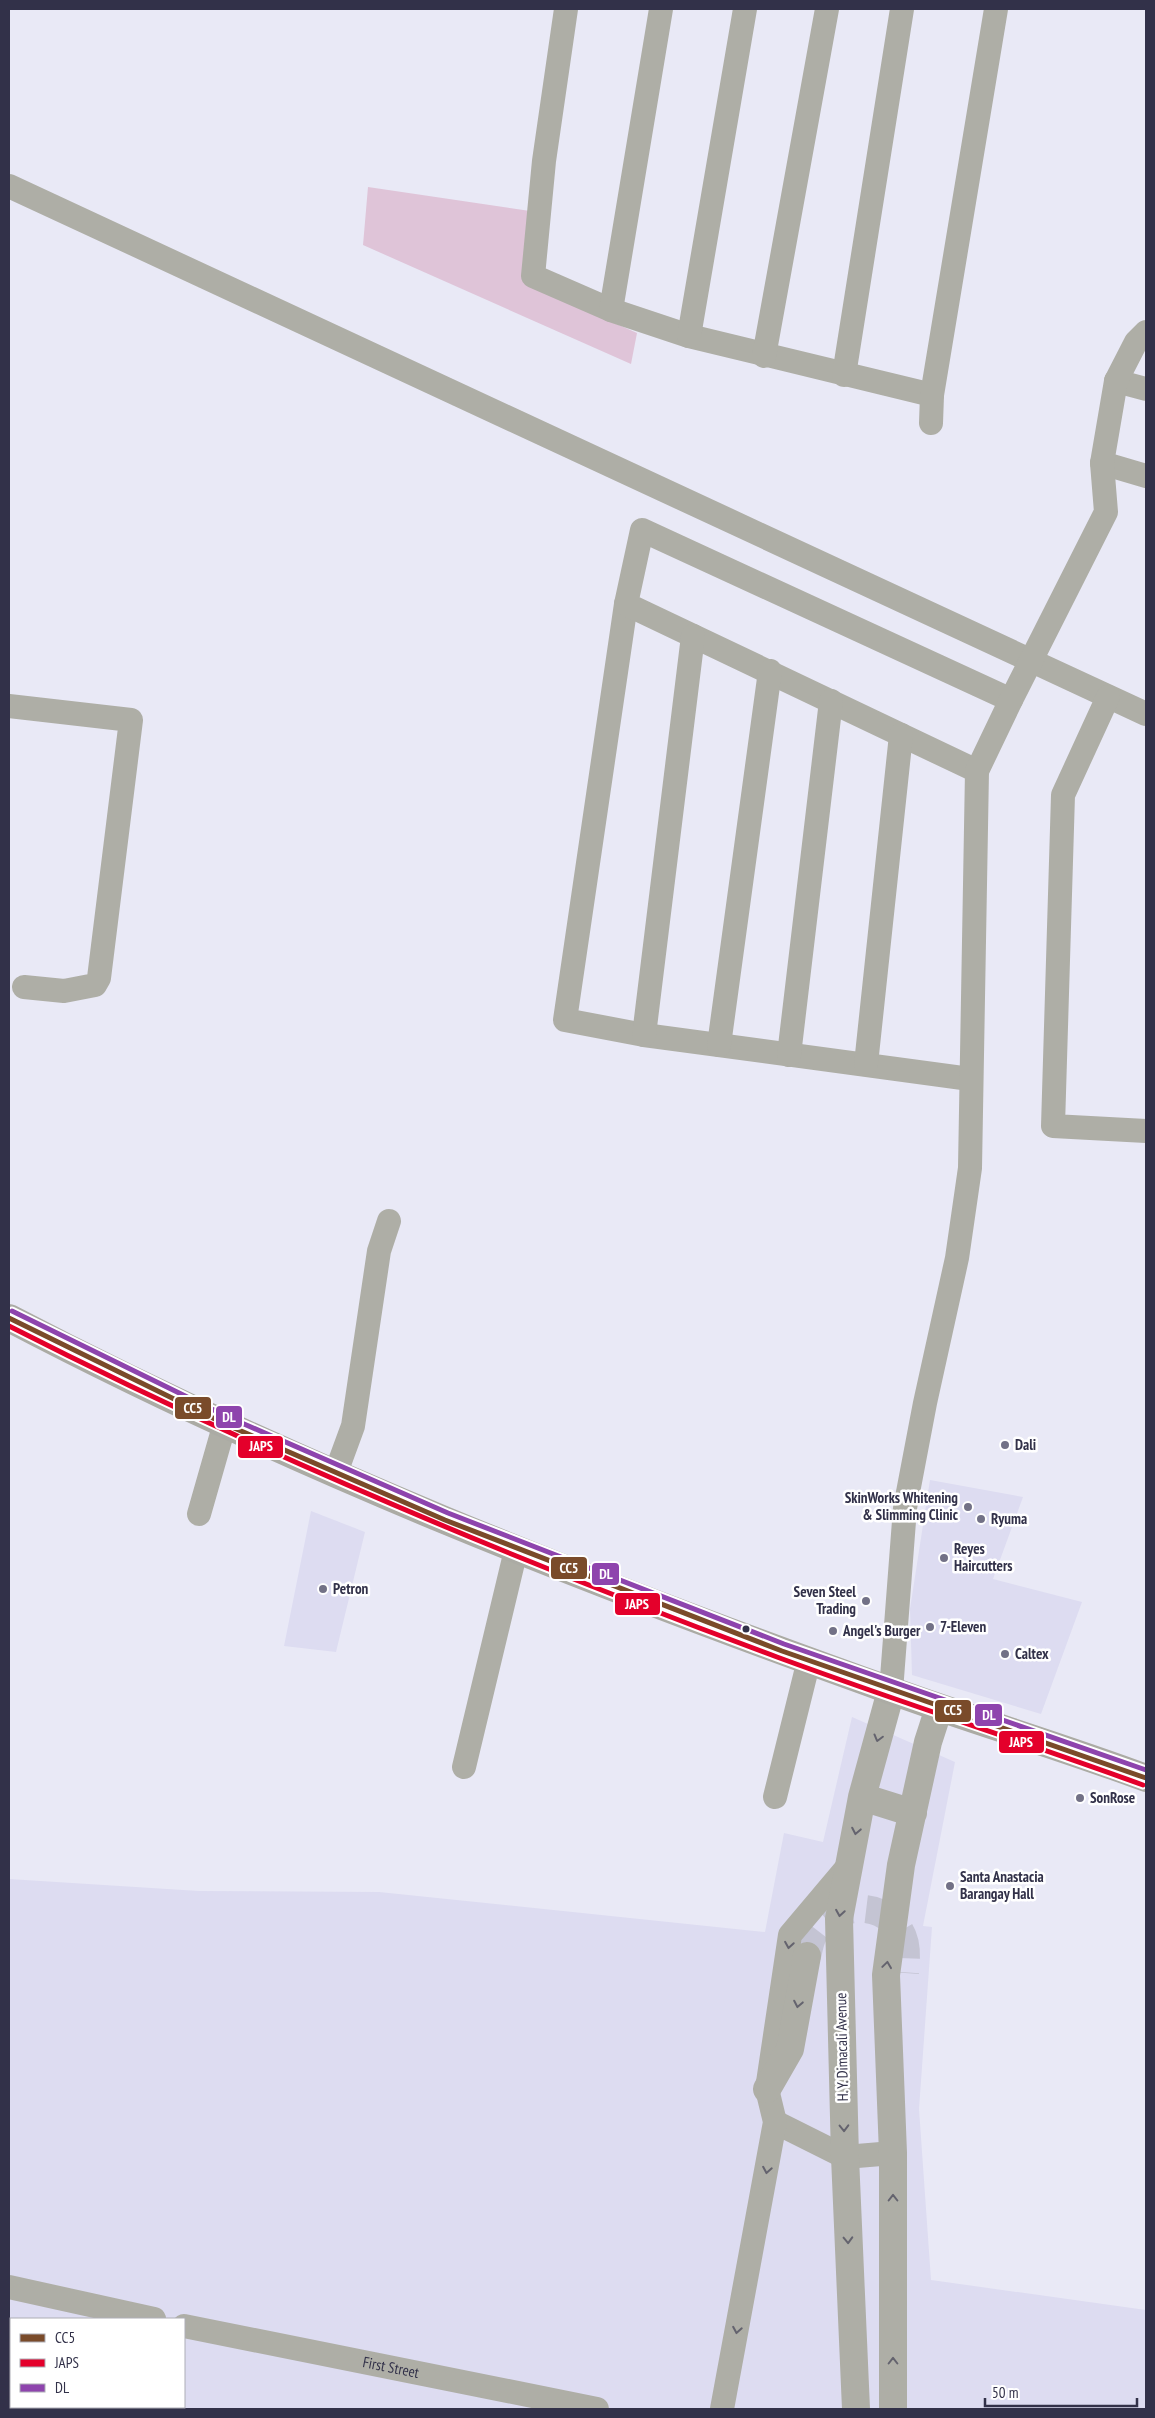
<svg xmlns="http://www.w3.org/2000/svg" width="1155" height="2418" viewBox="0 0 1155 2418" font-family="'PT Sans Narrow',sans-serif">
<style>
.built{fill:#dddcf1;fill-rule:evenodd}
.green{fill:#dfc4d8}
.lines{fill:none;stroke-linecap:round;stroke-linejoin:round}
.tertiary-tunnel{stroke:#c4c4d3;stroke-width:28;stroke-dasharray:28 14;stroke-linecap:butt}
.minor{stroke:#aeaea6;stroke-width:24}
.tertiary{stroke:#aeaea6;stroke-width:28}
.trunk{stroke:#ababa4;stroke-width:28}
.bus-1-casing{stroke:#fff;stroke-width:9}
.bus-2-casing{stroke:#fff;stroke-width:9}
.bus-3-casing{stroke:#fff;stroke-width:9}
.bus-1{stroke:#7a4b2a;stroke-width:5}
.bus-2{stroke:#e4002b;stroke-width:5}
.bus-3{stroke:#8e44ad;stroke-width:5}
.oneway{stroke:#64636e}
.poi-dot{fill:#727186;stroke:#fff;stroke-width:2}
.bus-dot{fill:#323149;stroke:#fff;stroke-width:2}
.labels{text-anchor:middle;stroke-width:5;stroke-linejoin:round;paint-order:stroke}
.poi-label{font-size:15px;font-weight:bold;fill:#323149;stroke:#fff;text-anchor:start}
.street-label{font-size:15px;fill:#323149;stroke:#fff}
.line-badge{stroke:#fff;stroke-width:2}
.badge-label{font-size:14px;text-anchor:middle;font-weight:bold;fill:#fff}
</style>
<rect width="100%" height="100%" fill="#e9e9f6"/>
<path class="built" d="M930 1480 1023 1497 993 1579 1082 1602 1041 1714 912 1675 910 1609Z
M311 1511 365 1532 336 1652 284 1646Z
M852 1717 955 1762 923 1926 932 1927 919 2109 931 2280 1146 2310V2409H9V1879L199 1891 379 1892 765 1932 784 1833 823 1842ZM11 2319H184V2407H11Z"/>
<path class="green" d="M368 187 530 211 525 283 637 333 631 364 363 245Z"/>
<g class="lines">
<path class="tertiary-tunnel" d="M807 1956C809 1949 810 1940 814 1934 833 1904 880 1898 900 1931 908 1944 906 1958 905 1973"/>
<g class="minor">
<path d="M566 9 544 161 533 276 611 310 689 336 932 395"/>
<path d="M9 186 1146 714"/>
<path d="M611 310 661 9"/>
<path d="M689 336 745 9"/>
<path d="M764 356 827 9"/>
<path d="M844 375 902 9"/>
<path d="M1116 381 1146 389"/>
<path d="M931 423 932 395 996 9"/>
<path d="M1102 463 1146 476"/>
<path d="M626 604 565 1020 644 1035 970 1079"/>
<path d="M1108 697 1063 795 1053 1126 1146 1131"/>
<path d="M9 706 131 720 99 978 95 985 64 991 24 987"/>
<path d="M977 771 626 604 642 530 1011 700"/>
<path d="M644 1035 693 636"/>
<path d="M719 1045 770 671"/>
<path d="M789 1055 831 701"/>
<path d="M866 1064 901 735"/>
<path d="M335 1475 353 1426 379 1251 389 1221"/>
<path d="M199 1514 225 1423"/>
<path d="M891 1691 905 1508 925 1403 957 1258 970 1168 977 771 1011 700 1106 512 1102 463 1116 381 1136 342 1146 332"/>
<path d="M464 1767 516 1550"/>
<path d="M775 1797 809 1660"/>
<path d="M775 2122 845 2157 893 2153"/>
<path d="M9 2287 154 2319"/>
<path id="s1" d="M184 2326 597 2409"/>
<path d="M722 2409 775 2122 767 2089 790 1935 849 1865"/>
</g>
<path class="tertiary" d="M862 1797 913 1813
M767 2089 790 2049 807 1956
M856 2409 845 2157 839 1919 862 1797 891 1691
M893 2409V2153L886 1975 901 1865 928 1742 939 1708"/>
<path class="trunk" d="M9 1318C293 1467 593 1584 895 1692 978 1722 1063 1747 1146 1778"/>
<g class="bus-1-casing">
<path id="bus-1" d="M9 1318 225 1424 445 1520 782 1651 1146 1778"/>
</g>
<g class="bus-2-casing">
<path id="bus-2" d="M9 1326C258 1453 515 1560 777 1657 899 1702 1022 1741 1143 1785"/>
</g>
<g class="bus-3-casing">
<path id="bus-3" d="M12 1311 228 1417 448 1513 784 1644 1146 1770"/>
</g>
<use href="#bus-1" class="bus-1"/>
<use href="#bus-2" class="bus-2"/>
<use href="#bus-3" class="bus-3"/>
</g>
<defs><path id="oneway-chevron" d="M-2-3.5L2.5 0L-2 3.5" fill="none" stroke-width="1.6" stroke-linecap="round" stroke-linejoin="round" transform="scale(1.25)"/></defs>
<g class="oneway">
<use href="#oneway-chevron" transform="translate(878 1738) rotate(105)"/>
<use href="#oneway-chevron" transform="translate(856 1831) rotate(101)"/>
<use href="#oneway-chevron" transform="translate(840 1913) rotate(99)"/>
<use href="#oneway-chevron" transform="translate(789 1945) rotate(99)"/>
<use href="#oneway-chevron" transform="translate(887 1965) rotate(-82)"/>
<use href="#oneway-chevron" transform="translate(798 2004) rotate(101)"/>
<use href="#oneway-chevron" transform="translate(844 2128) rotate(89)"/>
<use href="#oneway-chevron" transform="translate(767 2170) rotate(100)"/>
<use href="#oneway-chevron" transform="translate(893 2198) rotate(-90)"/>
<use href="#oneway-chevron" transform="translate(848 2240) rotate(88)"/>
<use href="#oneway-chevron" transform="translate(737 2330) rotate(100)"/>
<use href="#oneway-chevron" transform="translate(893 2361) rotate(-90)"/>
</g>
<g class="poi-dot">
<circle cx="1005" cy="1445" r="5"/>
<circle cx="968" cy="1507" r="5"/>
<circle cx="981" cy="1519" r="5"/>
<circle cx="944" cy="1558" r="5"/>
<circle cx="323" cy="1589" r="5"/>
<circle cx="866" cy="1601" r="5"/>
<circle cx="930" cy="1627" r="5"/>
<circle cx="833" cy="1631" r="5"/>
<circle cx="1005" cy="1654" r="5"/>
<circle cx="1080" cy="1798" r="5"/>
<circle cx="950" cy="1886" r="5"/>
</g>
<circle class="bus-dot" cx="746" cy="1629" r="4.5"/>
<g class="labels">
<g class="poi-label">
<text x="1015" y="1450">Dali</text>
<text x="958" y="1503" text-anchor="end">SkinWorks Whitening<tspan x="958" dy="17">&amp; Slimming Clinic</tspan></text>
<text x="991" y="1524">Ryuma</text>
<text x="954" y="1554">Reyes<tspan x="954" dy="17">Haircutters</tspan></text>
<text x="333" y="1594">Petron</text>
<text x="856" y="1597" text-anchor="end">Seven Steel<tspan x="856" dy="17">Trading</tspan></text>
<text x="940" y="1632">7-Eleven</text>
<text x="843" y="1636">Angel's Burger</text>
<text x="1015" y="1659">Caltex</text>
<text x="1090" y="1803">SonRose</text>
<text x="960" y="1882">Santa Anastacia<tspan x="960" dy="17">Barangay Hall</tspan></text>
</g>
<g class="street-label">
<text transform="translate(842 2047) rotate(-91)" y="5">H. Y. Dimacali Avenue</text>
<text dy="5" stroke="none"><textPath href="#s1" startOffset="211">First Street</textPath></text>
</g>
</g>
<g class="line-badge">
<rect x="174" y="1396" width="38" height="24" rx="5" fill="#7a4b2a"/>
<rect x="215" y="1405" width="28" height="24" rx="5" fill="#8e44ad"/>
<rect x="237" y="1435" width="47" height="24" rx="5" fill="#e4002b"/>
<rect x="550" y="1556" width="38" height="24" rx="5" fill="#7a4b2a"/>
<rect x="591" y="1562" width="29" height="24" rx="5" fill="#8e44ad"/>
<rect x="614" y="1592" width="47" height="24" rx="5" fill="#e4002b"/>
<rect x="934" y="1699" width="38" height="24" rx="5" fill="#7a4b2a"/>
<rect x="974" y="1703" width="29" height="24" rx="5" fill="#8e44ad"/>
<rect x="998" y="1730" width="47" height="24" rx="5" fill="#e4002b"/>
</g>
<g class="badge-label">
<text x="193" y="1413">CC5</text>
<text x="229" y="1422">DL</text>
<text x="261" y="1451">JAPS</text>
<text x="569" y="1573">CC5</text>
<text x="606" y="1579">DL</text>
<text x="637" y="1609">JAPS</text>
<text x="953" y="1715">CC5</text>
<text x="989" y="1720">DL</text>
<text x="1021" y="1747">JAPS</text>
</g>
<rect width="1155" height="2418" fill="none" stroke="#323149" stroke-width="20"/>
<rect x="10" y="2318" width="175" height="90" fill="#ffffff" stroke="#adadb6"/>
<rect x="20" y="2334" width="25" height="8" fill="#7a4b2a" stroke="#adadb6"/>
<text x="55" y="2343" font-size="15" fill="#323149">CC5</text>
<rect x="20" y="2359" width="25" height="8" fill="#e4002b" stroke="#adadb6"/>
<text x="55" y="2368" font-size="15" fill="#323149">JAPS</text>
<rect x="20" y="2384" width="25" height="8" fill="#8e44ad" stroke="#adadb6"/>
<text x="55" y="2393" font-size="15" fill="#323149">DL</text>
<path d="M985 2398v8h152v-8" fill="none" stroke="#323149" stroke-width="2.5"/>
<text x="992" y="2398" font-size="15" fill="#323149" stroke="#ffffff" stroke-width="4" paint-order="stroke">50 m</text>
</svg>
